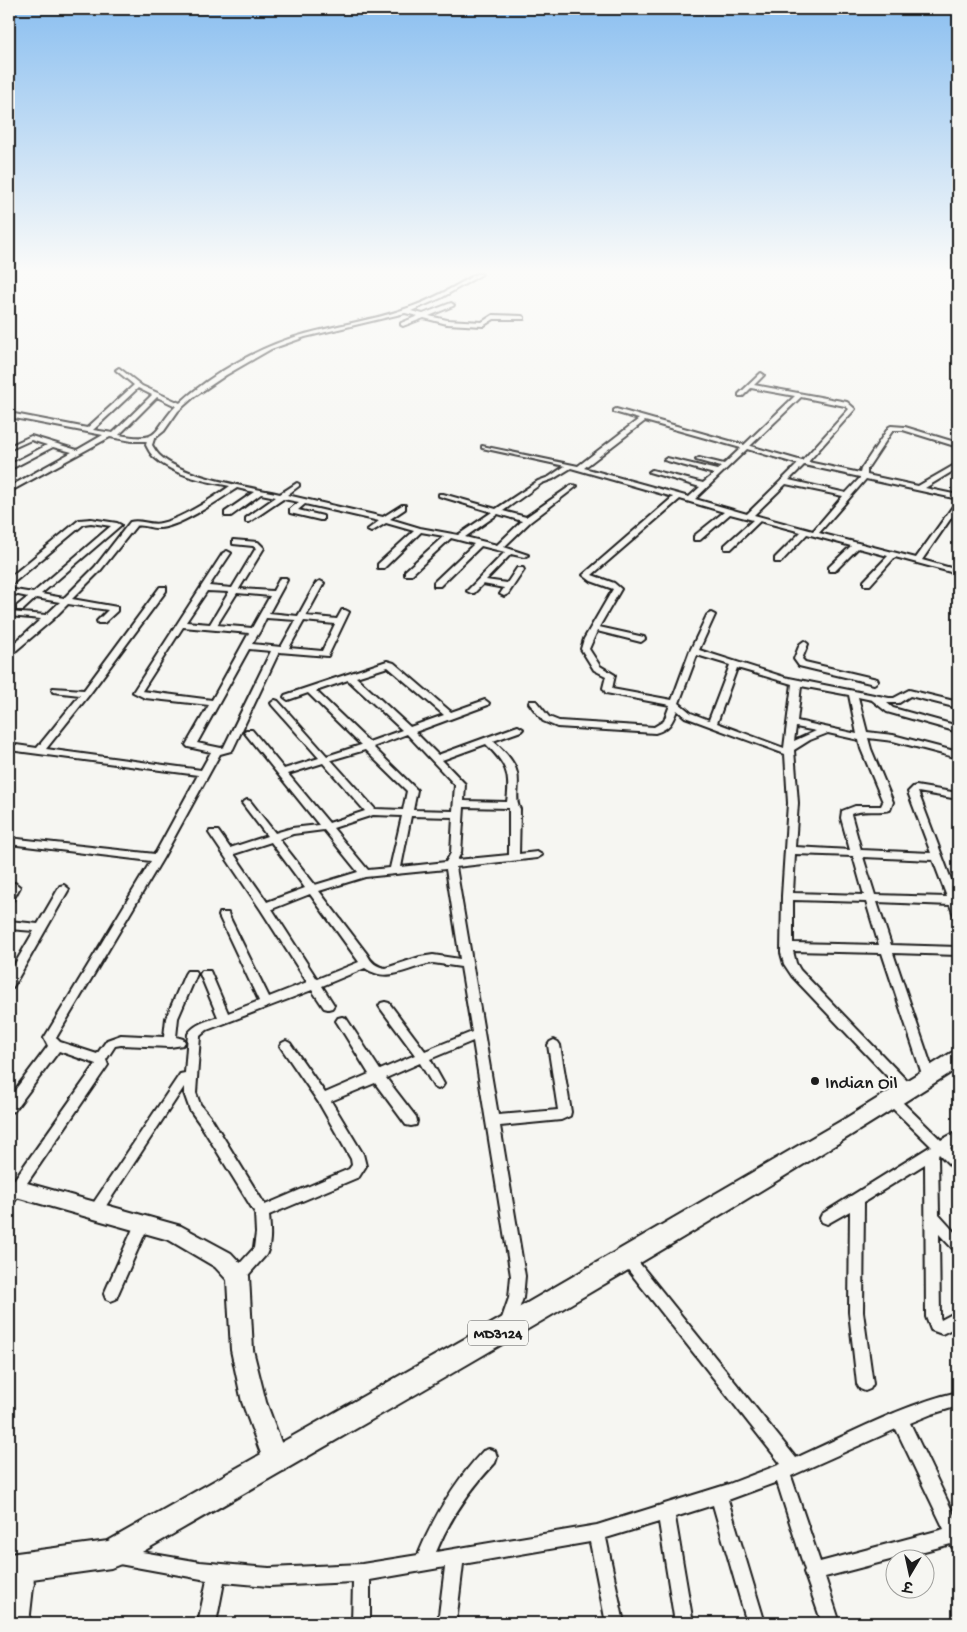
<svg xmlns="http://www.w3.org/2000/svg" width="967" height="1632" viewBox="0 0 967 1632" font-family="'Gochi Hand','Playpen Sans Deva',sans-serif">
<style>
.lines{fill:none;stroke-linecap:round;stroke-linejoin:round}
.street-casing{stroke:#1c1c1c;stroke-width:4}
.secondary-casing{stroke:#1c1c1c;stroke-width:4}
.primary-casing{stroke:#1c1c1c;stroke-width:4}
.street{fill:#f6f6f2;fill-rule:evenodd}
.secondary{fill:#f6f6f2;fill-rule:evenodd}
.primary{fill:#f6f6f2;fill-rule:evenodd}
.poi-dot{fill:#1c1c1c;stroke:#f6f6f2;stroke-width:2}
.labels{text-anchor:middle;stroke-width:4;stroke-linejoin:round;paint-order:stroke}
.shield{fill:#f6f6f2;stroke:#5d5d5c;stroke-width:1}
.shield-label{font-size:15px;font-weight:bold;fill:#1c1c1c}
.near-poi-label{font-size:19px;fill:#1c1c1c;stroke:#f6f6f2;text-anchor:start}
</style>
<rect width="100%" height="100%" fill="#f6f6f2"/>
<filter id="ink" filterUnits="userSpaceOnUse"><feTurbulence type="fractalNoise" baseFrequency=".02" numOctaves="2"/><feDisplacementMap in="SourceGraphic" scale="10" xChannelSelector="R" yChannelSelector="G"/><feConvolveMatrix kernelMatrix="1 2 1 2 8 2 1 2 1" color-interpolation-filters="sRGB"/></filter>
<g filter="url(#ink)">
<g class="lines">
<g class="street-casing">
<path id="street" d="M476 274H482L441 298 411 311 423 314 451 303 454 305 453 306 429 316 447 320 482 322 493 315 522 316 524 317V319H494L483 326 447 324 424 318 403 326 401 325V323L418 316 405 313 305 337 271 349 226 375 195 396 178 411 164 431 154 439 152 445C154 448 156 452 159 455 181 477 249 487 280 494L297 483 299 484V486L287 495 383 517 402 505H405V509L390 519 420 528 458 535 492 512 439 496V494H443L496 509 538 481 549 477 565 466 482 448V446L578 466 639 419 614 412V410L616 409 744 445 795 396 751 388 743 396H739V394L761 373 764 375 754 385 847 402 855 409 808 462 860 473 861 469 889 427 891 426 905 427 958 443V447L903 430H893L867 469V475L918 486 958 463V468L925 488 958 495V499L866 479 819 533 916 558 956 502 958 501V508L922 560 958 570V574L895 557 870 585H864V581L888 556 858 548 835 571H829V567L851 546 807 534 781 562H775V558L801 532 760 521 731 549H725V545L753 520 730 514 700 540H694V536L724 512 680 499 592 575 614 583 621 589 599 627 644 637 645 639 641 642 597 631 589 649 600 666 615 675 612 689 672 700 690 651 707 615 711 613 715 615 699 650 784 677 889 698H894L909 690 958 702V708L910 696 899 703H887L893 708 958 726V732L887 712 872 700 858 697 867 732 893 735 958 752V758L893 741 868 738 871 749 893 802 890 810C877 813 862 809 851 814L861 850 931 853 908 792 913 787 916 786 958 793V799L918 792 958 898V916L954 915 950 905 877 902 891 945 958 947V955L893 953 935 1077 933 1080 929 1082 925 1080 923 1077 882 953 793 951 796 963 800 970 912 1086 914 1090 912 1094 908 1095 904 1094 792 976 784 964 781 953 782 896 788 803 785 754 685 717 677 710C672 723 669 729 655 733L557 727 543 721 529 703 530 701H536L549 717 559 721 654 727 664 721 670 705 606 693 603 688 606 676 594 670 581 649 584 639 613 589 591 581 583 575 673 497 571 468 553 479 542 483 503 511 526 517 572 485 577 486 530 522 504 547 528 555 524 557 511 554 486 580 507 583 517 568H523L524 570 508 594 504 596 500 594 504 588 483 584 474 593H471L467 591 505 552 481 546 440 586H434V582L474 544 451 538 411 575H405V571L444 536 421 532 384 568H378V564L414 531 386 523 371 532 367 530 379 521 305 504 298 510 323 516V520H320L290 513V509L299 502 283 499 249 522H246V518L276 497 261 494 231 516H225V512L254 492 237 488C219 500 180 527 159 528 151 529 144 524 136 526L100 571 72 599 117 607V611L104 623H98L97 621 108 610 68 604 52 620 12 654H9V648L41 619 9 616V612L46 615 60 602 36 598 23 610H17V606L28 597 9 593V589L33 593 111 526 91 523 84 524 12 584H9V578L79 520 91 519 117 523 121 525 41 594 64 598 95 567 130 522C141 519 151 526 161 523 181 519 213 498 230 486 205 481 175 476 155 458 151 455 148 449 146 445L147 441H132L110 437 9 492V487L72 452 53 447 9 470V465L47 445 31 440 9 450V446L31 436 77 450 103 435 9 417V413L87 428 134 385 117 371 116 370 119 368 142 386 180 403C211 374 261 346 302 335 336 325 371 321 405 309 430 301 453 288 476 274ZM138 388 152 395 113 433 93 430ZM157 397 176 406C152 431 162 443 119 435ZM801 397 845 406 849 409 802 461 750 446ZM645 421 741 448 724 464 699 458 696 460 721 467 717 470 667 458 664 460 714 474 703 483 652 470 649 472 700 487 689 497 584 468ZM747 449 798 464 747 514 695 499ZM804 465 860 477V478L846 493 789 480ZM786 484 843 496 813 531 754 515ZM498 514 522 521 497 545 465 537ZM697 655 730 665 709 720 691 713 679 703ZM737 668 792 684 784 748 717 723ZM801 686 849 695 857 734 797 721ZM796 727 816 731 794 741ZM828 733 859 740 861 749 883 802 881 806H855L842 811 841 818 850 850 795 847 798 803 794 750 810 740ZM795 854 853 856 864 895 793 893ZM863 857 933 860 947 897 875 895ZM793 900 866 902 879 945 793 943Z
M233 540 258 542 264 548 239 589 273 591 280 578H286L287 580 269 613 298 616 316 583 320 581 324 583 306 616 337 619 342 610H345L349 612 328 656 279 652 233 749 231 751 220 754 163 858 56 1038 60 1042 97 1054 107 1040 121 1035 164 1037 166 1018 185 974 187 971H195L197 974 178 1018 176 1037 183 1039 185 1042 183 1045 170 1047 121 1045 115 1046 106 1060 108 1065 106 1068 14 1202 9 1204V1187L96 1064 59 1051 14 1111 9 1112V1098L48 1046 44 1038 46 1035 151 861 9 844V838L155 854 198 775 9 750V744L37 748 80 695 53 692 52 690 53 688 84 690 160 587H166V591L89 695 46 749 201 770 211 752 188 747 186 745 209 705 145 698 133 692 223 553 227 551 231 553 209 586 232 588 256 548 253 546 233 544ZM207 591 229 592 210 624 186 622ZM237 593 270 596 252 628 217 625ZM266 618 296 620 281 647 252 644 260 631ZM304 621 335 624 322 651 289 648ZM183 627 249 633 212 700 142 691ZM249 649 271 651 224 747 221 748 197 743Z
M804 641 808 644 802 659 805 662 877 679 878 681 874 684 799 666 794 659 800 644Z
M387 661 394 663 451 712 485 700 489 703 488 705 415 732 438 755 515 727 518 726 523 729 521 731 493 741C503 750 514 760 517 773 520 785 514 800 520 809L519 854 537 852 542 855 537 858 456 867 498 1115 558 1110 548 1045 550 1042 554 1040 558 1042 560 1045 571 1112 570 1116 561 1120 500 1126 525 1276 523 1298 512 1329 507 1331 502 1329 500 1324 509 1298 511 1276 473 1041 430 1059 444 1084 442 1087 438 1089 434 1087 420 1063 386 1078 416 1117 417 1121 416 1125 411 1126 406 1125 375 1083 331 1101 363 1154 366 1166 359 1177 269 1215C270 1228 272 1243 266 1255L243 1281 238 1282 233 1281 231 1276 233 1271 254 1248 256 1233 255 1213 202 1127 190 1110 184 1093V1087L100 1215 95 1217 90 1215 88 1211 180 1074 185 1073 188 1034C194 1024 207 1021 218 1017L200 974 202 971H210L228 1013 259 1001 219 916 220 913H228L229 916 269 997 307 982 261 910 209 833 210 831H218L230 848 267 836 242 803 247 800 250 801 275 833 292 828 319 825 244 732 246 730H252L284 769 319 758 272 705 271 703 275 700 278 701 327 756 361 745 308 693 288 700 284 697 285 695ZM388 667 444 715 410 727 356 677ZM348 680 402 730 369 742 316 691ZM407 734 455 785 453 811 413 810 417 790 373 747ZM486 744C506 764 511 773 507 802L464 801 465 784 442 760ZM365 750 407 791 403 810 375 809 331 760ZM323 763 365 811 329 823 288 774ZM464 807 509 808V855L457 860 461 853ZM373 815 402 816 390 868 368 870 333 828ZM411 816 453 817 451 853 446 862 401 867ZM324 830 358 872 315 885 279 839 293 834ZM271 842 305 888 267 902 234 854ZM446 869 460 959 433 955 420 957 386 968C376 967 371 962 367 954L319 891 365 877ZM310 894 359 962 317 979 272 909ZM433 963 461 967 472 1032 425 1051 389 1003 385 1002 381 1003 379 1006 381 1009 415 1055 380 1070 346 1018 342 1017 338 1018 336 1021 338 1024 369 1074 325 1093 290 1043 286 1041 282 1043 280 1046 282 1049 319 1103 351 1159 352 1165 349 1169 265 1205 212 1119 200 1104 196 1093 200 1036 207 1030 312 990 324 1008 328 1009 332 1008 334 1005 322 986 365 968C389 984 407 967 433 963Z
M15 883 20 887 13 900 9 901V889L11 884Z
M64 885 69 889 13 987 9 988V974L34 931 9 929V921L38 924 60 886Z
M892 1095 896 1096 941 1140 958 1131V1143L950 1148 958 1156V1169L953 1168 939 1154 938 1156 939 1215 958 1236V1251L953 1249 939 1234 940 1317 941 1320 958 1311V1326L942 1334 931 1330 926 1317 925 1164 864 1202 863 1312 873 1384 870 1389 865 1391 860 1389 857 1384 849 1312 850 1211 827 1224 822 1222 820 1218 822 1214 931 1146 888 1104 886 1100 888 1096Z
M142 1218 147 1220 149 1224 118 1294 116 1299 111 1301 106 1299 104 1294 135 1224 137 1220Z
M627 1252 632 1254 796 1458C847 1435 904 1404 958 1392V1406L932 1414 910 1423 958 1523V1549L952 1547 951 1544 825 1577 840 1623H822L804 1572 805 1570 777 1482 728 1500 765 1623H747L713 1505 675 1517 693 1623H675L659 1522 606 1538 624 1623H606L590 1542 463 1564 456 1623H438L445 1567 370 1580V1623H352L353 1582 269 1586 224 1582 216 1623H198L207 1580 119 1564 113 1562 111 1556 113 1550 119 1548 200 1562 269 1568 362 1564 418 1555C434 1516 454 1482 483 1451L489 1449 495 1451 497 1457 495 1463C470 1489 450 1518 436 1552L597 1525 729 1484 781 1464 622 1262 620 1258 622 1254ZM896 1429 944 1529 820 1562 791 1476Z"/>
</g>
<g class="secondary-casing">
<path id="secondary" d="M9 1178 181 1226 231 1253 246 1269 249 1276 253 1350 266 1402 288 1461 285 1470 276 1473 267 1470 242 1402 231 1350 227 1280 215 1267 169 1240 9 1195Z
M21 1565 30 1569 34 1578 29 1623H9V1577L12 1569Z"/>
</g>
<g class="primary-casing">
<path id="primary" d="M958 1050V1068C685 1242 402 1402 121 1564L111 1568 32 1579 34 1584 30 1594 20 1598 9 1599V1554L108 1541 496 1321 846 1118 951 1053Z"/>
</g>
<use href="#street" class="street"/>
<use href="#secondary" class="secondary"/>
<use href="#primary" class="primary"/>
</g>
</g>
<linearGradient id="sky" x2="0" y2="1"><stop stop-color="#8bbff0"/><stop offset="0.54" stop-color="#fbfbf9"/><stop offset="1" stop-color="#fbfbf9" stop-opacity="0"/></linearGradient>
<rect width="967" height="503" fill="url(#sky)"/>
<circle class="poi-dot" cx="815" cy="1081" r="5"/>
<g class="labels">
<rect class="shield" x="468" y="1320.5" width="60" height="25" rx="4"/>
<g class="shield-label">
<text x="498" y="1338">MD3124</text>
</g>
<g class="near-poi-label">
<text x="825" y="1088">Indian Oil</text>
</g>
</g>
<rect width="967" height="1632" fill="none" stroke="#f6f6f2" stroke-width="30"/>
<rect x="15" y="15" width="937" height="1602" fill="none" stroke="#1c1c1c" stroke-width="2" filter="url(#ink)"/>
<g transform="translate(910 1574) rotate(189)"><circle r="24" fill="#f6f6f2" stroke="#9f9f9c"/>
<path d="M0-4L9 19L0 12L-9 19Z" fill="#1c1c1c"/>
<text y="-8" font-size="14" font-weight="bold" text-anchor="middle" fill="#1c1c1c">उ</text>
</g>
</svg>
